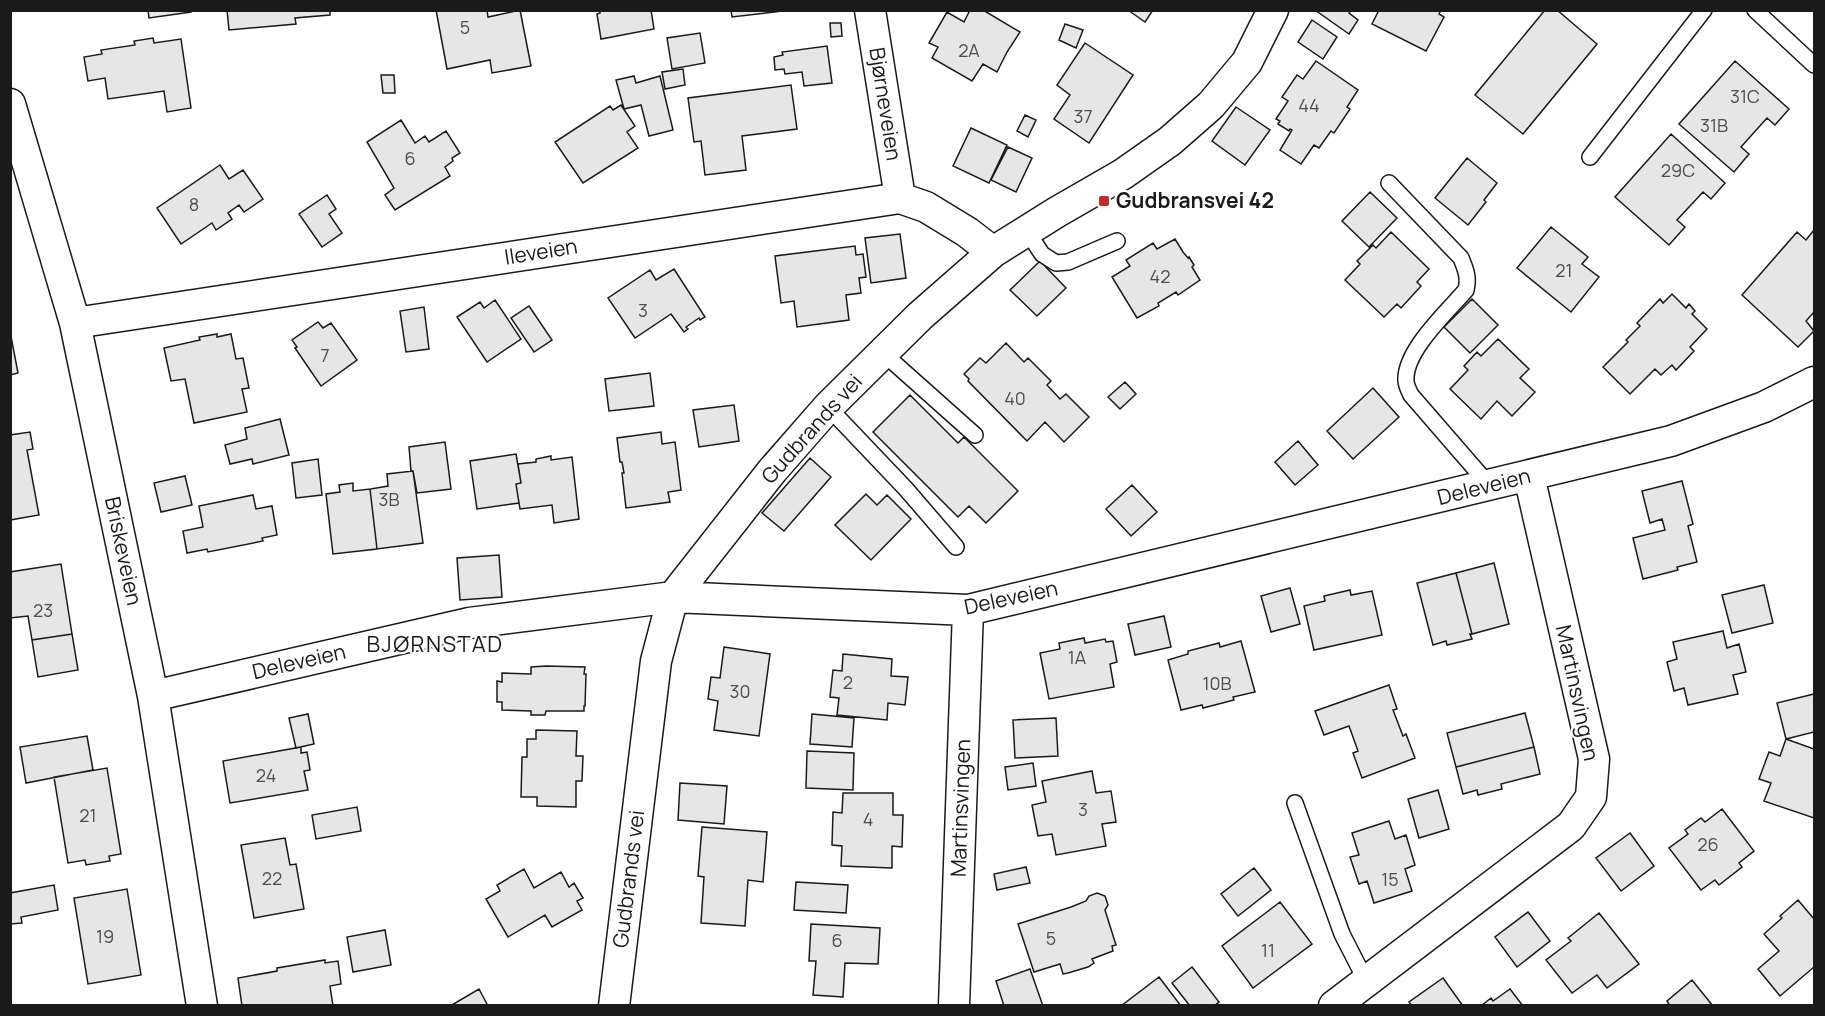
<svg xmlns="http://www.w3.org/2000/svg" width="1825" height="1016" viewBox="0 0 1825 1016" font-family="Manrope,sans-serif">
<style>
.building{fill:#e6e6e6;stroke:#1a1a1a;stroke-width:1.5}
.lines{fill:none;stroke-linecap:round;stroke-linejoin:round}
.lane-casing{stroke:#1a1a1a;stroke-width:18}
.street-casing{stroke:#1a1a1a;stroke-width:33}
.lane{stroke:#fff;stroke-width:15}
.street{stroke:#fff;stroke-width:30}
.poi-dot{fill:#c62828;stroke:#fff;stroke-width:2}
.labels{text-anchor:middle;stroke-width:4.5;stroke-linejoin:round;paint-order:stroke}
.number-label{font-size:18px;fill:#4d4d4d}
.street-label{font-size:21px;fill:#1a1a1a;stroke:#fff}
.poi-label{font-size:21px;font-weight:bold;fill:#1a1a1a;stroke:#fff;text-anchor:start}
.neighbourhood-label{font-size:22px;letter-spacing:1.5px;fill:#1a1a1a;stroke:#fff}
</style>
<rect width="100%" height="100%" fill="#fff"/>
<path class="building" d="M148 10H191V12L149 18Z
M227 10H330V15L295 18 296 24 229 30Z
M436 10H487L488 17 520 10 531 66 492 73 490 60 447 69Z
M600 10H651L654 29 601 39 597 14 600 13Z
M731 10H782V11L732 17Z
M970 10H983L1020 32 1007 52 997 72 983 64 972 81 932 58 938 47 929 43 947 12 964 22Z
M1128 10H1153L1145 22Z
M1315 10H1351L1349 13 1358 20 1349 34Z
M1379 10H1441L1439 14 1444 17 1426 51 1372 24Z
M1545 10H1557L1597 44 1523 134 1475 95Z
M1312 20 1337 37 1323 59 1298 42Z
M830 23H841L842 36 831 37Z
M1065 24 1083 30 1076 48 1059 40Z
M700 33 705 63 672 69 667 38Z
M153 38 154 43 181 39 191 108 167 112 164 91 108 99 105 78 88 81 84 57 102 54 101 50 135 45 134 41Z
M1085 43 1133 75 1089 143 1054 119 1070 95 1057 85Z
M827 46 832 83 804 86 802 72 785 74 784 69 775 70 774 57 783 55 782 52Z
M1316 61 1358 90 1347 107 1350 109 1334 133 1331 131 1319 148 1314 145 1301 164 1280 150 1292 130 1290 129 1289 131 1278 124 1280 121 1276 119 1288 101 1282 97 1297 75 1303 79Z
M1735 61 1789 109 1775 125 1767 118 1741 147 1749 154 1734 172 1679 124Z
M683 69 685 85 665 89 662 72Z
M381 75H394L395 93H383Z
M634 76 636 83 660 76 673 130 649 136 641 105 624 109 616 80Z
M791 85 797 129 742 136 746 170 705 175 701 141 694 142 688 98Z
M621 105 635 126 627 132 638 148 583 183 555 142 610 106 613 110Z
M1236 107 1270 130 1245 165 1212 141Z
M1025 115 1036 120 1028 137 1017 131Z
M401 120 415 143 425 136 429 142 446 131 460 153 452 158 453 161 445 167 450 176 395 210 385 195 394 188 367 142Z
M971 128 1007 145 989 183 953 166Z
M1671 134 1725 183 1711 199 1703 192 1677 220 1685 227 1669 245 1615 197Z
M1008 147 1032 158 1016 192 991 180Z
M1467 158 1497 183 1484 200 1486 202 1468 225 1435 198Z
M220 165 229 179 243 170 263 199 244 212 239 205 228 213 232 219 216 230 212 223 181 244 157 208Z
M1370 192 1397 218 1369 247 1342 221Z
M327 195 336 209 329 214 342 233 322 247 299 214Z
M1551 227 1588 257 1582 264 1599 277 1571 312 1517 268Z
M1814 230V312L1806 321 1814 331 1798 347 1742 295 1797 232 1806 240Z
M1391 232 1429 269 1417 282 1421 286 1401 308 1397 304 1384 317 1345 280 1360 264 1357 261 1373 245 1376 248Z
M900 234 906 278 871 283 865 238Z
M1175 239 1183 252 1188 258 1189 257 1194 265 1192 267 1200 280 1178 295 1176 292 1158 303 1159 306 1137 318 1112 277 1130 266 1126 260 1153 243 1157 249Z
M855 246 856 255 863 254 866 277 859 278 861 293 846 295 849 320 797 327 794 301 781 303 775 256Z
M1040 261 1066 288 1037 316 1010 290Z
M674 269 705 317 700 320 699 318 686 327 688 329 684 332 671 314 635 338 608 298 650 270 656 280Z
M1672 294 1686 308 1689 304 1695 311 1692 314 1707 329 1690 347 1694 351 1676 370 1672 365 1661 375 1655 369 1630 394 1603 367 1628 342 1626 340 1640 326 1637 323 1660 299 1663 303Z
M1472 299 1498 325 1470 353 1444 327Z
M495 300 521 339 487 362 457 317 480 302 484 308Z
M529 306 552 340 534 352 511 318Z
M424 307 429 349 406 352 400 311Z
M318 322 323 328 331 323 357 360 321 386 295 348 297 347 292 340Z
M10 331 18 373 10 375Z
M217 334V337L231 334 236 359 243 358 249 388 242 389 247 412 194 423 185 379 171 381 164 348 200 340 199 337Z
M1498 339 1529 369 1520 378 1535 392 1512 416 1497 401 1481 419 1450 389 1468 370 1464 366 1477 352 1481 356Z
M1006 343 1024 362 1028 358 1051 381 1047 385 1060 399 1066 394 1089 417 1064 442 1045 422 1027 441 968 381 969 379 964 374 980 358 986 363Z
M650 373 654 406 609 411 605 379Z
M1125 382 1136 394 1120 409 1108 397Z
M1373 388 1399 417 1353 459 1327 431Z
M910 395 958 443 964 437 1018 491 986 523 969 506 958 517 873 432Z
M734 405 739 441 699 447 693 410Z
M280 419 289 455 253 464 252 459 230 464 225 445 247 439 245 428Z
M30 432 33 449 27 450 39 515 10 520V435Z
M661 432 662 444 675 442 681 490 668 492 670 502 626 508 622 473H624L622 462H620L617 438Z
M1298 441 1318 465 1295 485 1275 462Z
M445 442 451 489 417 493 413 471H411L409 447Z
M516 454 521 483 516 484 519 503 477 509 470 461Z
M551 456V460L572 457 579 519 554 523 552 505 520 509 516 484 521 483 518 464 536 462V459Z
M810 458 831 477 784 531 762 513Z
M318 459 322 495 296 498 292 463Z
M413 471 423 543 377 549 370 489 388 486 387 474Z
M185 476 192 505 161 512 154 483Z
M1682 481 1693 524 1688 526 1697 562 1677 567 1678 570 1643 579 1633 538 1665 530 1662 519 1650 523 1642 491Z
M353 483V491L370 489 377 549 333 554 326 494 340 492 339 485Z
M1132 485 1157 512 1131 536 1106 509Z
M866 494 877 505 887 495 911 519 871 560 835 525Z
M253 495 256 509 272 506 277 535 262 538 263 541 208 552 207 549 187 553 183 531 203 527 199 506Z
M499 555 502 597 460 600 457 558Z
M1494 563 1509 624 1472 634 1456 573Z
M61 564 72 634 32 640 28 616 10 618V572Z
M1456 573 1472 634H1470L1472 639 1447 645 1446 641 1433 645 1417 583Z
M1764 585 1773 623 1732 633 1722 595Z
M1290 588 1300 624 1271 632 1261 596Z
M1350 590 1351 595 1372 591 1382 635 1314 650 1304 606 1325 601 1324 596Z
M1164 616 1171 647 1135 655 1128 624Z
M1723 631 1727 648 1739 644 1746 672 1733 675 1738 694 1688 705 1684 688 1674 691 1667 662 1677 659 1673 642Z
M72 634 78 670 38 677 32 640Z
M1084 638 1085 643 1105 639 1106 642 1113 641 1117 662 1110 664 1114 687 1049 699 1040 653 1060 649 1059 643Z
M1241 641 1255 692 1233 697 1234 700 1203 708 1202 705 1181 710 1168 660 1188 654V651L1219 643 1220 647Z
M724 647 770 654 759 736 714 730 718 701 708 699 711 677 720 678Z
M843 654 892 659 891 676 908 677 905 705 888 703 887 720 837 715 839 698 830 697 833 670 842 671Z
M546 666 585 667 584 674H586L585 706H584V711H546L545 715H531V711L502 710V702H497V681L502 682V673L531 674V667Z
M1389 685 1397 709 1393 710 1403 736 1406 734 1415 758 1362 778 1353 753 1358 751 1349 726 1324 735 1315 711Z
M1814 694V732L1786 739 1777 703Z
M1525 713 1534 747 1456 767 1447 733Z
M308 714 314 744 296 748 289 718Z
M812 714 854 718 852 747 810 744Z
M1056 718 1058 756 1015 758 1013 720Z
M536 730 577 731 576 756H583L582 781H576V807L537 806V797H521L522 757H527V739H536Z
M87 736 93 770 26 783 20 747Z
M1786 739 1814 749V818L1764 801 1771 783 1759 779 1769 752 1780 756Z
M301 747V753L307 752 310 770 304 771 308 790 230 803 223 761Z
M1534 747 1540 774 1501 784 1502 789 1478 795 1477 790 1463 794 1456 767Z
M807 751 854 753 853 790 806 788Z
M1033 763 1036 786 1008 790 1005 767Z
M107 768 121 854 109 856 110 861 86 865 85 860 68 863 54 777Z
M1092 771 1096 793 1111 791 1116 822 1102 824 1106 846 1056 855 1052 834 1038 836 1032 805 1046 802 1042 781Z
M680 783 727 786 724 824 678 820Z
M1438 790 1449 829 1419 838 1408 799Z
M843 793H893V815H903L902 847 892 846V868L841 866 842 846 832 845 833 812 842 813Z
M357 807 361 831 316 839 312 815Z
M1722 809 1754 851 1739 863 1742 867 1719 885 1715 880 1701 890 1669 848 1688 834 1685 830 1701 818 1705 822Z
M1389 821 1395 839 1406 835 1415 865 1405 869 1412 891 1374 903 1367 881 1359 884 1350 857 1359 855 1352 833Z
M702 827 767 832 763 882 748 880 745 926 701 923 704 877 698 876Z
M1630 833 1654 866 1621 891 1596 858Z
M285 838 290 865 296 864 304 909 254 918 241 845Z
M1026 867 1030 883 997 890 994 874Z
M1254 868 1271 890 1238 916 1221 894Z
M524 869 534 888 561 872 569 887 574 883 583 898 577 901 582 910 552 927 545 915 508 937 486 899 500 891 497 885Z
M796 882 848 885 846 913 794 910Z
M54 885 58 910 21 917 22 923 10 924V893Z
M127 889 141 975 88 984 74 898Z
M1097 893 1105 896 1108 905 1105 910 1116 945 1112 946 1113 951 1092 959 1094 963 1088 967 1068 973 1063 974 1060 964 1034 972 1018 924 1071 907 1086 901 1089 896Z
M1798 900 1814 919V967L1780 996 1758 969 1779 951 1764 934 1782 918 1780 916Z
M1280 902 1312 944 1253 988 1222 946Z
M1528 912 1550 941 1517 967 1495 937Z
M1599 913 1639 964 1607 988 1597 975 1572 993 1546 960 1571 941 1568 938Z
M811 924 880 928 878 964 845 963 843 997 813 995 816 961H809Z
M385 930 391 965 353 972 347 937Z
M325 960V963L338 961 341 984 330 986 333 1006H242L238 978 277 971V968Z
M1192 967 1219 1002 1214 1006H1190L1172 983Z
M1030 969 1043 1006H1004L996 981Z
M1159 977 1181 1006H1121Z
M1443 978 1463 1006H1412L1409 1002Z
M1692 980 1713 1006H1670L1667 1001Z
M479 989 488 1006H450Z
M1510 989 1523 1006H1481L1491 998 1493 1001Z"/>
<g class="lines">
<g class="lane-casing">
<path id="lane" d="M1755 10 1814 65
M1590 157 1704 10
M1389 183 1461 258C1466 270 1469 278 1466 290 1447 312 1404 351 1406 381 1406 385 1409 391 1411 395L1489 485
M1027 231 1042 254 1056 263 1068 262 1117 241
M883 353 975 435
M828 407 906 489 956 547
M1295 803 1342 934 1366 981"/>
</g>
<g class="street-casing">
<path id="street" d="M870 10 900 198
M10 104 75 323 153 696 202 1006
M75 323 900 198 926 207 967 232 993 252
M153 696 469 623 673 597 968 610 1671 441 1764 407 1814 382
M614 1006 656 661 673 597 772 471 828 407 920 316 993 252 1057 212 1123 174 1170 141 1211 105 1247 62 1273 10
M954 1006 968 610
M1334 1006 1571 826 1591 797 1594 759 1529 476"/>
</g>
<use href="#lane" class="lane"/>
<use href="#street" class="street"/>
</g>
<rect class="poi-dot" x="1098" y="195" width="12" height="12" rx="3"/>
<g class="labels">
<g class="number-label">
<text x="465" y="34">5</text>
<text x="969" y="57">2A</text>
<text x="1745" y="103">31C</text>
<text x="1309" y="112">44</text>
<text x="1083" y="123">37</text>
<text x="1714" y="132">31B</text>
<text x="410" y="165">6</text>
<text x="1678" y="177">29C</text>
<text x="194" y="211">8</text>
<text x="1564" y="277">21</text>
<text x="1160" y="283">42</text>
<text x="643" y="317">3</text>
<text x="325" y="362">7</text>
<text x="1015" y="405">40</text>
<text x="389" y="506">3B</text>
<text x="43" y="617">23</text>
<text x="1077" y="664">1A</text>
<text x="848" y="689">2</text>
<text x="1217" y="690">10B</text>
<text x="740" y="698">30</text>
<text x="266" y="782">24</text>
<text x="1083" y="816">3</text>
<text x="88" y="822">21</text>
<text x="868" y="826">4</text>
<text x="1708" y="851">26</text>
<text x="272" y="885">22</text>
<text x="1390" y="886">15</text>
<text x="105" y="943">19</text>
<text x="1051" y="945">5</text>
<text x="837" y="947">6</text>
<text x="1268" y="957">11</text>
</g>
<g class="street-label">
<text transform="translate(885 104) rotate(81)" y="7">Bjørneveien</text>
<text transform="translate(541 252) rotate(-9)" y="7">Ileveien</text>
<text transform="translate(812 429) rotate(-48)" y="7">Gudbrands vei</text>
<text transform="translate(1484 487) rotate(-14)" y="7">Deleveien</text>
<text transform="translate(123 551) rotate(78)" y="7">Briskeveien</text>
<text transform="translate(1011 598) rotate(-12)" y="7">Deleveien</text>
<text transform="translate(299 662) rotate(-13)" y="7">Deleveien</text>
<text transform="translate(1577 693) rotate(78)" y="7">Martinsvingen</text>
<text transform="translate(961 808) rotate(-88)" y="7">Martinsvingen</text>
<text transform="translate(629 879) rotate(-83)" y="7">Gudbrands vei</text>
</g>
<g class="poi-label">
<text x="1116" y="208">Gudbransvei 42</text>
</g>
<g class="neighbourhood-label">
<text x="435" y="652">BJØRNSTAD</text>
</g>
</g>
<rect width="1825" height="1016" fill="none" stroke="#1a1a1a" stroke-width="24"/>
</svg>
